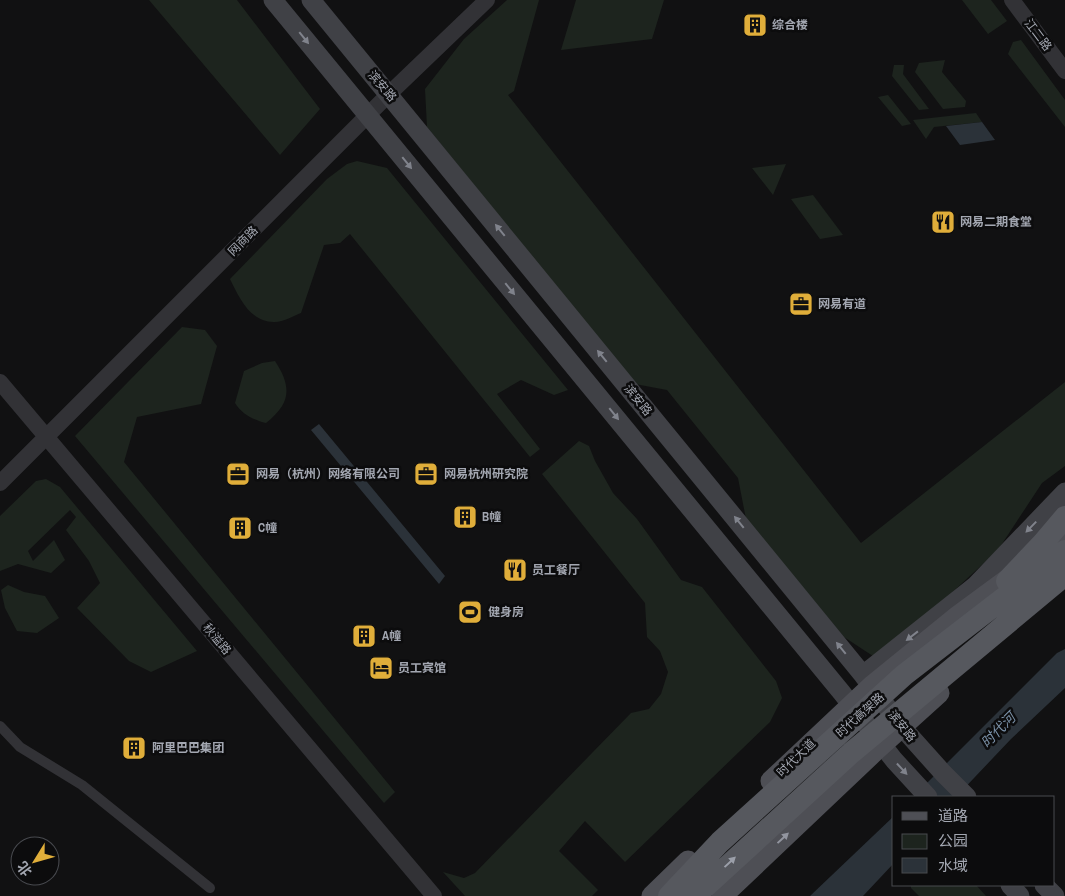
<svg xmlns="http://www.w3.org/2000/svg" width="1065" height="896" viewBox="0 0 1065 896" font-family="'Archivo Narrow','Noto Sans SC',sans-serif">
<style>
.green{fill:#1d241e}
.water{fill:#2b3239}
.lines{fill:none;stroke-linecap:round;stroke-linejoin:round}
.pedestrian{stroke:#323236;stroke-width:10}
.tertiary{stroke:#323236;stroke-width:16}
.secondary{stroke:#404146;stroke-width:19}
.primary{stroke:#4e4f55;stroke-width:21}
.trunk-bridge{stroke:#56585e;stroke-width:22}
.oneway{fill:#80838c}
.oneway2{fill:#92959f}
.oneway3{fill:#9b9fa9}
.labels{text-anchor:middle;stroke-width:5;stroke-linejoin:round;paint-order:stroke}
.poi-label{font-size:12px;font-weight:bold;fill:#a3a7b1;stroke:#0c0c0d;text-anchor:start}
.street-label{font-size:12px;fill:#a3a7b1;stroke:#0c0c0d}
.water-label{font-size:14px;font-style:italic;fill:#7c93aa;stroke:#0c0c0d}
</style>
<rect width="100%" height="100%" fill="#111112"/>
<path class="green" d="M149 0H237L320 109 280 155Z
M507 0H539L514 91 508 95 861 543 1065 382V466L1042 483 998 550 879 660 844 637 746 519 738 478 667 390 635 384 427 127 425 89 464 39Z
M576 0H664L652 39 561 50Z
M962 0H991L1007 21 988 34Z
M1021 40 1065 100V127L1008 54 1013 42Z
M945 60 942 72 966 101 965 107 943 109 915 72 919 63Z
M894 65H904L903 74 929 109 919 110 892 76Z
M888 95 911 124 902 126 878 97Z
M976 113 982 122 934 127 926 139 913 120Z
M357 161 387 168 568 390 554 395 521 380 497 394 540 449 530 457 350 234 340 243 324 245 301 313C293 316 283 322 275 322 250 323 239 297 230 279L327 179 347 164Z
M786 164 773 195 752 168Z
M813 195 843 235 820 239 791 199Z
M182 327 205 330 217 346 201 404 137 417 124 462 395 792 384 803 75 436Z
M275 361C292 387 291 403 266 423 252 419 243 415 235 403L244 371 262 363Z
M579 441 589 446 595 461 613 493 637 519 681 580 702 587 776 681 782 698 770 722 625 862 585 821 559 851 598 890 592 896H465L443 872 464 878 475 873 631 713 649 709 661 694 668 672 660 651 647 637 645 603 542 474Z
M46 479 60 487 197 651 151 672 129 661 77 608 100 583 89 561 66 530 76 517 70 510 28 551 33 561 54 540 65 560 51 573 18 564 0 571V516L36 481Z
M8 585 24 592 45 596 59 618 37 633 17 631 5 608 1 590Z
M911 885H976L986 896H919L911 888Z"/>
<path class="water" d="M982 122 995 140 960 145 946 126Z
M319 424 445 576 439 584 311 430Z
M1065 649V688L1011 739 956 797H913L1057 653Z
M894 816V863L863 896H810Z"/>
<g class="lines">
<path class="pedestrian" d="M0 726 20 747 82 785 210 888"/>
<path class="tertiary" d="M1012 0 1065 71
M0 382 434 896
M0 483 389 94 487 0"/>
<path class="secondary" d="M273 0 842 693 894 760 928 797
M311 0 863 675 901 726 943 773 967 797
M863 675 975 586 1065 492
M1010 885 1020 896
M1044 885 1055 896"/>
<path class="primary" d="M771 781 872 686 958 616 1065 537
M652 896 688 861
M722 896 877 749 939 693"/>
<path class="trunk-bridge" d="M1007 581 1043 543 1065 517
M669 896 720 842 904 675 1065 551
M695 896 851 753 1065 575"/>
</g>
<defs><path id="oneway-solid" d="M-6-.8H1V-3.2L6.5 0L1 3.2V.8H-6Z" transform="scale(1.25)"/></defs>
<g class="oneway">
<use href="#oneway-solid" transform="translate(304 38) rotate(51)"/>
<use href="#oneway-solid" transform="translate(407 163) rotate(51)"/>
<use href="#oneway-solid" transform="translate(500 230) rotate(-129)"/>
<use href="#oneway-solid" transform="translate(510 289) rotate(51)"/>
<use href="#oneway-solid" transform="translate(602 356) rotate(-129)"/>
<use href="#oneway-solid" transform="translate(614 414) rotate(51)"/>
<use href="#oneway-solid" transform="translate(739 522) rotate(-129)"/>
<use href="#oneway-solid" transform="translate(1031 527) rotate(134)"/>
<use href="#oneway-solid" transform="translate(912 636) rotate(142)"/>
<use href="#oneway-solid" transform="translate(841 648) rotate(-129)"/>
<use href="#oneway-solid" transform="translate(902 769) rotate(47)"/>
</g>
<use class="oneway2" href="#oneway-solid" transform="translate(783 838) rotate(-43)"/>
<use class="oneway3" href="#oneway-solid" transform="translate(730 862) rotate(-43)"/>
<defs>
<g id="building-square" transform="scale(1.25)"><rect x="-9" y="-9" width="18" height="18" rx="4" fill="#e0ae3a" stroke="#0c0c0d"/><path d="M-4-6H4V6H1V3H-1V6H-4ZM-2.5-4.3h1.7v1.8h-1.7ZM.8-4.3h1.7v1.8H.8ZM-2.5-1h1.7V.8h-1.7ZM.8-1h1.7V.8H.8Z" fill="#111"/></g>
<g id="restaurant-square" transform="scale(1.25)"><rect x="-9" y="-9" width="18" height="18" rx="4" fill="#e0ae3a" stroke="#0c0c0d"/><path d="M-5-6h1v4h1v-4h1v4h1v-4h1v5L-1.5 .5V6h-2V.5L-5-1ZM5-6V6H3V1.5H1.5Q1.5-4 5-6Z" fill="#111"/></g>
<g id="office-square" transform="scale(1.25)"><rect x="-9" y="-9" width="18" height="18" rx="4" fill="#e0ae3a" stroke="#0c0c0d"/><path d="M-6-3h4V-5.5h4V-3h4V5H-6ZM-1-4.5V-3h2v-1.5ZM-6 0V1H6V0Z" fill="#111"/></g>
<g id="stadium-square" transform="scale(1.25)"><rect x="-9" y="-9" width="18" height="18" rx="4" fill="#e0ae3a" stroke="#0c0c0d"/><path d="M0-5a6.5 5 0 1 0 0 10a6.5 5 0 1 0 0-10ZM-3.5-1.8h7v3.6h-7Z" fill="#111"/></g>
<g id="hotel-square" transform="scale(1.25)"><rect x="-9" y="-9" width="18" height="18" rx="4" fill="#e0ae3a" stroke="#0c0c0d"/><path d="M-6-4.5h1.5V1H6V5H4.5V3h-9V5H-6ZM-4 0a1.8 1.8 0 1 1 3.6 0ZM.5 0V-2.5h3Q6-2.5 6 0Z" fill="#111"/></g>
</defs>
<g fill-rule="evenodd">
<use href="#building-square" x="755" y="25"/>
<use href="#restaurant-square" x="943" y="222"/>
<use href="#office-square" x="801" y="304"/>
<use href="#office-square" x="238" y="474"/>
<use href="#office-square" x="426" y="474"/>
<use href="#building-square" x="465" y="517"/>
<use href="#building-square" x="240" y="528"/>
<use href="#restaurant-square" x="515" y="570"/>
<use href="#stadium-square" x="470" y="612"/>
<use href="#building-square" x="364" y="636"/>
<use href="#hotel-square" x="381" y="668"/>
<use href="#building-square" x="134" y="748"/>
</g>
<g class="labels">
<g class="poi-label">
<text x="772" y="29">综合楼</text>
<text x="960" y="226">网易二期食堂</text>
<text x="818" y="308">网易有道</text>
<text x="256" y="478">网易（杭州）网络有限公司</text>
<text x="444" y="478">网易杭州研究院</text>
<text x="482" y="521">B幢</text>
<text x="258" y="532">C幢</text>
<text x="532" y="574">员工餐厅</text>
<text x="488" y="616">健身房</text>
<text x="382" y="640">A幢</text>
<text x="398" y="672">员工宾馆</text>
<text x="152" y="752">阿里巴巴集团</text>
</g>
<g class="street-label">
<text transform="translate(1038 35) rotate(53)" y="4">江二路</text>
<text transform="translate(382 86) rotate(49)" y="4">滨安路</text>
<text transform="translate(243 241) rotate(-45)" y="4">网商路</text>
<text transform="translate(638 400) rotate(51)" y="4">滨安路</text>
<text transform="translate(217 639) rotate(50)" y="4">秋溢路</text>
<text transform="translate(860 715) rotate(-42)" y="4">时代高架路</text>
<text transform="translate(902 726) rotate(51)" y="4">滨安路</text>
<text transform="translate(796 758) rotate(-44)" y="4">时代大道</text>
</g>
<g class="water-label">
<text transform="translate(998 730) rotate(-45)" y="5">时代河</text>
</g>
</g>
<rect x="892" y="796" width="162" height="90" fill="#0c0c0d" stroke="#484a4f"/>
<rect x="902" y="812" width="25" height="8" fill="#4e4f55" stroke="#484a4f"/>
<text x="938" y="821" font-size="15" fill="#a3a7b1">道路</text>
<rect x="902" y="834" width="25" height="15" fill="#1d241e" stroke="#484a4f"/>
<text x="938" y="846" font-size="15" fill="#a3a7b1">公园</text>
<rect x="902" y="858" width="25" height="15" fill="#2b3239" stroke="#484a4f"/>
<text x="938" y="871" font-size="15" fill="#a3a7b1">水域</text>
<g transform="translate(35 861) rotate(233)"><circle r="24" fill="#0c0c0d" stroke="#484a4f"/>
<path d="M0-4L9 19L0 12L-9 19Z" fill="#e0ae3a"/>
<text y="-8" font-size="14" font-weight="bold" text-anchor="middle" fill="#a3a7b1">北</text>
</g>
</svg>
